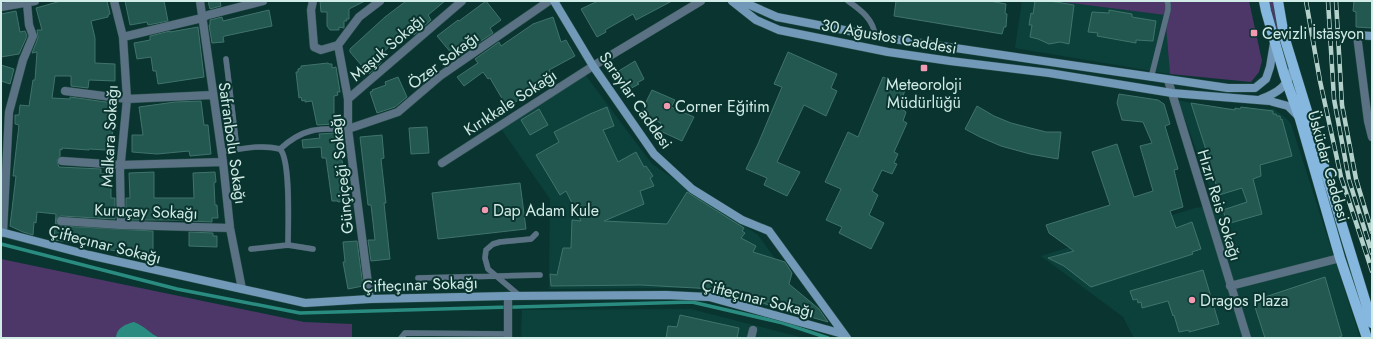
<svg xmlns="http://www.w3.org/2000/svg" width="1373" height="339" viewBox="0 0 1373 339" font-family="Jost,sans-serif">
<style>
.built{fill:#0c413b}
.green{fill:#4c3768}
.water{fill:#2a8c80}
.lines{fill:none;stroke-linecap:round;stroke-linejoin:round}
.stream{stroke:#2a8c80;stroke-width:3.5}
.building{fill:#235850;stroke:#40736b}
.lane-casing{stroke:#2a514c;stroke-width:6}
.street-casing{stroke:#2a514c;stroke-width:9}
.secondary-casing{stroke:#2a514c;stroke-width:9}
.primary-casing{stroke:#2a514c;stroke-width:11}
.lane{stroke:#5b7285;stroke-width:5.5}
.street{stroke:#5b7285;stroke-width:8}
.secondary{stroke:#7399b8;stroke-width:8}
.primary{stroke:#86b7de;stroke-width:10}
.rail-casing{stroke:#b3d0cb;stroke-width:4.5}
.rail{stroke:#0a342f;stroke-width:3;stroke-dasharray:9;stroke-linecap:butt}
.poi-dot{fill:#f19ab1;stroke:#0a342f;stroke-width:1.5}
.labels{text-anchor:middle;stroke-width:4;stroke-linejoin:round;paint-order:stroke}
.poi-label{font-size:16px;fill:#d1ebe6;stroke:#0a342f;text-anchor:start}
.street-label{font-size:16px;fill:#d1ebe6;stroke:#0a342f}
</style>
<rect width="100%" height="100%" fill="#0a342f"/>
<path class="built" d="M1022 1H1055L1165 15 1170 74 1015 48Z
M581 69 652 164 758 235 787 275 777 309 696 288 549 289 550 199 497 123Z
M1178 100 1191 103 1223 108 1274 109 1287 119 1291 124 1360 338H1134L1123 317 1041 256 1195 208 1216 205Z
M691 309 804 338H521L522 310Z"/>
<path class="green" d="M1055 1H1249L1262 61 1259 72 1251 82 1170 74 1165 15Z
M1269 1H1276L1291 63 1287 75Z
M1 259 304 322 352 324V338H1Z"/>
<path class="water" d="M134 322C145 326 150 334 160 338H116C116 328 126 324 134 322Z"/>
<g class="lines">
<path class="stream" d="M1 244 177 289 300 313 692 302 783 323 828 338"/>
</g>
<path class="building" d="M61 1H107L110 14 108 15V17L91 21 95 38V63L115 64V81L89 80 88 88 71 86V76H55L52 98 70 99V97L113 103 112 149 107 148 106 150 89 149V150L62 148V150L60 149V156L57 161 59 167 101 169V174L111 173V198H115V219L61 216 57 218 56 223 61 226 153 231V258H136V255H117V251L90 247V245L54 240 56 214 37 212 36 223 34 222 33 235 23 232 10 226 16 176H13L19 125 15 124V115H19L20 105 29 106 33 80H35L37 52 32 53 38 38 37 30H42L36 8Z
M125 1H164L168 21 148 25 147 22 130 25Z
M208 1H220L221 6 210 9Z
M320 1H365L349 9V19H346L347 21H344V28L339 27V30H330L327 26V12H321Z
M406 1H445L428 15 431 20 414 35 409 29 379 56 381 59V63L369 74 350 52V49L385 17Z
M486 1 501 20 490 28 493 33 469 49 465 43 452 54 437 36 458 20 459 21Z
M598 1H672L636 20 633 14 605 30 606 32 597 37 581 9Z
M896 1H990L1006 4 1005 13 1007 14 1006 27H1004L1002 34 894 16Z
M1035 1H1050L1074 5 1069 44 1060 42 1049 44 1038 39 1030 37 1032 25H1029L1031 13 1033 14Z
M1354 1H1372V28L1356 27V12L1353 11Z
M269 10 272 26 225 36 223 37 224 42 212 43 209 25H210V20L222 17 223 21Z
M1109 10 1132 14V17L1156 21 1153 41 1136 40V43L1097 36 1098 33 1088 32 1092 12 1109 13Z
M16 11 20 32 25 31 27 36 19 54 1 57V14Z
M553 17 561 42 566 40 575 56 549 70 553 77 524 94 525 96 507 107 490 78 488 79 483 72 464 86 457 77 478 63 475 59 499 42 501 46 533 24Z
M198 27 204 77 158 84 156 71H153L151 57 137 59 134 43 150 40V36L170 31V32Z
M788 52 837 74 831 88 837 91 826 116 804 105 777 162 800 172 787 196 764 185 767 178 746 169 758 144 782 87 774 84Z
M635 61 644 79 637 83 639 84 628 90 626 88 623 90 615 76 618 74 617 72Z
M328 63 329 64H332V68L336 67 340 92H337L338 95 334 96V124L317 125 312 101 305 102V100L302 101 301 97 299 98 296 72H298V69L301 68V66Z
M1 65 14 69 10 84 1 81Z
M398 77 407 97 395 107 377 113 370 92 373 91 372 90 386 85 385 82Z
M883 77 906 87 903 96 907 99 902 109 906 112 903 121 907 123 894 152 898 154 894 163 897 164 892 174 882 170 872 191 878 195 869 215 884 223 871 249 839 233 842 227 826 220 841 189 825 182 848 132 858 137Z
M652 90 675 100 671 107 694 117 682 141 658 130 661 123 640 114Z
M1119 94 1158 100 1164 104 1170 124 1165 126 1178 169 1174 170 1183 207 1170 211 1176 228 1192 222 1201 249 1192 252 1193 254 1091 287 1064 266 1048 258 1074 251 1049 233 1046 225 1110 205 1092 152 1117 144 1134 197 1153 191 1140 146 1152 143 1143 122 1122 120 1117 103Z
M201 101 204 125H208L211 154 190 156 189 151 157 154 132 152V135H143L139 107 175 102Z
M1191 103 1235 110V108L1240 109 1241 107 1273 111V114H1276L1277 116H1280L1281 120 1282 119 1292 156 1260 165 1261 176 1253 179 1262 214 1227 224 1223 210 1247 202 1242 188 1219 195 1214 177 1209 179 1204 154 1207 153Z
M977 106 994 116 1011 123 1046 132H1061L1058 159 1030 154 1001 146 980 137 965 129Z
M607 107 614 126 603 130 618 162 636 152 644 167 646 166 653 176 650 178 654 186 640 191 644 204 604 221 667 224 687 192 744 228 742 231 745 233 741 238 756 246 753 252 785 262 792 273 789 284 819 309 828 322 714 289 641 285 551 286 550 274 557 275 563 248H571L572 220 581 221 566 191 560 195 536 155 559 142 554 132 590 114Z
M539 109 548 125 530 135 521 120Z
M427 127 429 153 411 154 409 128Z
M335 133V137L340 136 342 160 349 200 338 202V201H332L326 158H322L321 147 303 148 302 140 320 138 319 134Z
M382 135 384 158 381 159 386 203H384L390 259 371 261 368 240H375L371 205H368L360 137Z
M154 172V198H194L193 173 215 172 216 182 214 183 215 205H217L218 218H212V222L189 221V220H126V198H130L129 173Z
M520 183 526 229 438 239 432 193Z
M189 232 213 233V236H217V247L189 246Z
M357 241 363 286 348 289 343 262H345L343 242Z
M1203 270 1219 324 1189 332V330L1179 332 1174 315 1173 316 1168 301 1142 308 1141 302 1138 303 1137 299 1133 300 1130 291Z
M1325 277 1342 336 1337 338H1265L1253 301Z
M680 315 739 328 737 338H666L668 326 677 327Z"/>
<g class="lines">
<g class="lane-casing">
<path id="lane" d="M848 1C861 10 874 20 875 36
M226 59 237 149
M1151 78 1168 10V4L1167 1
M280 149C303 128 318 128 348 129
M221 152C240 149 261 144 280 149 291 160 288 227 288 245
M251 249 288 245 313 249
M418 278 540 275
M520 296 488 269 485 258 486 250 493 244 500 242 531 239 536 234
M401 338 405 333 508 334"/>
</g>
<g class="street-casing">
<path id="street" d="M114 1 123 37 127 99 120 171 121 225
M200 1 223 162 230 228 242 289
M313 1 311 10 314 47 321 50 338 45 359 17 380 1
M1 7 35 1
M1357 35 1368 121 1372 137
M123 37 202 18 208 15 263 1
M338 45 348 99V129L370 299
M1168 80 1247 338
M65 91 127 99 212 95
M348 99 462 1
M348 129 398 112 440 76 549 1
M62 161 121 165 223 162
M442 163 593 66 701 1
M61 221 121 225 230 228
M3 233 9 112 23 60 33 36 29 25 27 3
M1230 286 1340 258
M508 296V338
M751 338 753 330"/>
</g>
<g class="secondary-casing">
<path id="secondary" d="M554 1 593 66 654 154 692 189 742 220 769 231 847 338
M732 1 756 20 779 30 888 52 950 61 1049 73 1172 93 1270 101 1288 106 1298 116
M741 1 777 17 880 37 1228 88H1255L1266 79 1270 67 1274 43
M1357 35 1372 36
M1261 99C1280 92 1287 86 1294 66
M1 232 89 255 305 303 370 299 508 296 666 295 709 297 843 334"/>
</g>
<g class="primary-casing">
<path id="primary" d="M1264 1 1266 11 1284 74 1300 119 1340 258 1367 338
M1278 1 1284 36 1372 323"/>
</g>
<use href="#lane" class="lane"/>
<use href="#street" class="street"/>
<use href="#secondary" class="secondary"/>
<use href="#primary" class="primary"/>
<g class="rail-casing">
<path id="rail" d="M1306 1 1320 81 1341 177 1372 271
M1328 1 1334 99 1349 180 1372 253
M1336 1 1342 105 1356 179 1372 232"/>
</g>
<use href="#rail" class="rail"/>
</g>
<g class="poi-dot">
<rect x="1250" y="29" width="8" height="8" rx="2"/>
<rect x="920" y="64" width="8" height="8" rx="2"/>
<circle cx="667" cy="106" r="4"/>
<circle cx="485" cy="210" r="4"/>
<circle cx="1192" cy="300" r="4"/>
</g>
<g class="labels">
<g class="poi-label">
<text x="1262" y="39">Cevizli İstasyon</text>
<text x="924" y="90" text-anchor="middle">Meteoroloji<tspan x="924" dy="18">Müdürlüğü</tspan></text>
<text x="675" y="112">Corner Eğitim</text>
<text x="493" y="216">Dap Adam Kule</text>
<text x="1200" y="306">Dragos Plaza</text>
</g>
<g class="street-label">
<text transform="translate(889 36) rotate(10)" y="6">30 Ağustos Caddesi</text>
<text transform="translate(387 47) rotate(-41)" y="6">Maşuk Sokağı</text>
<text transform="translate(443 60) rotate(-37)" y="6">Özer Sokağı</text>
<text transform="translate(636 100) rotate(55)" y="6">Saraylar Caddesi</text>
<text transform="translate(510 102) rotate(-33)" y="6">Kırıkkale Sokağı</text>
<text transform="translate(109 136) rotate(-87)" y="6">Malkara Sokağı</text>
<text transform="translate(233 143) rotate(82)" y="6">Safranbolu Sokağı</text>
<text transform="translate(1329 166) rotate(74)" y="6">Üsküdar Caddesi</text>
<text transform="translate(341 174) rotate(-96)" y="6">Günçiçeği Sokağı</text>
<text transform="translate(1220 205) rotate(73)" y="6">Hızır Reis Sokağı</text>
<text transform="translate(146 211) rotate(2)" y="6">Kuruçay Sokağı</text>
<text transform="translate(105 244) rotate(14)" y="6">Çifteçınar Sokağı</text>
<text transform="translate(420 284) rotate(-2)" y="6">Çifteçınar Sokağı</text>
<text transform="translate(758 298) rotate(14)" y="6">Çifteçınar Sokağı</text>
</g>
</g>
<rect width="1373" height="339" fill="none" stroke="#d1ebe6" stroke-width="4"/>
</svg>
